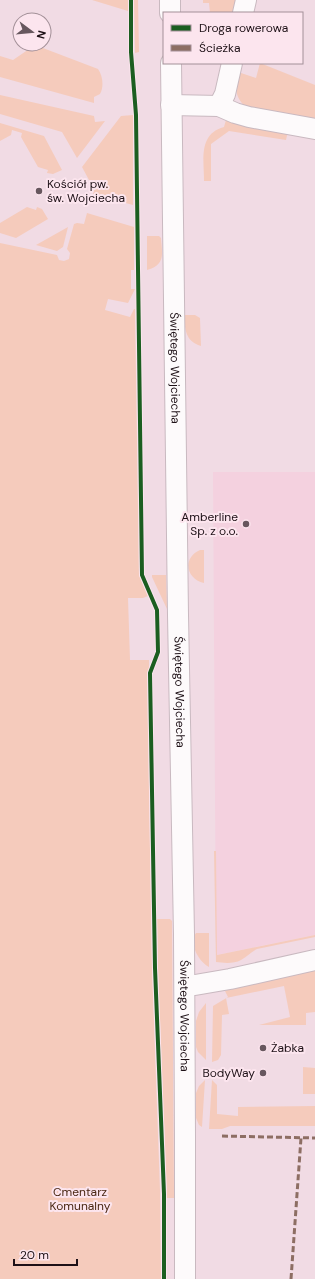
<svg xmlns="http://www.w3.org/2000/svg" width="315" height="1279" viewBox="0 0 315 1279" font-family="'DM Sans',sans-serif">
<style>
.built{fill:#f4d1df}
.green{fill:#f5cbbc}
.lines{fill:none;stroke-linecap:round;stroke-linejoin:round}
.street-casing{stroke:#c9b9c0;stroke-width:22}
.street{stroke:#fdfafb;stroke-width:20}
.quiet{stroke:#8d6e63;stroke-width:3;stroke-dasharray:6 3;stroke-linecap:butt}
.cycleway-casing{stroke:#fce5ee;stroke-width:6}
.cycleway{stroke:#1b5e20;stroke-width:4}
.poi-dot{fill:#67575e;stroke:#fce5ee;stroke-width:1.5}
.labels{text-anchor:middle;stroke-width:4;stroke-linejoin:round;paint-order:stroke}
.poi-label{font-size:12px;fill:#1d1016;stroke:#fce5ee;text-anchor:start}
.street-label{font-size:12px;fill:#1d1016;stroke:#fce5ee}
.park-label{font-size:12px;fill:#492713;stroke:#fce5ee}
</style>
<rect width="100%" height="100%" fill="#f1dbe4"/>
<path class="built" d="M213 472H315V935L216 955Z"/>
<path class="green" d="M92 0H128V11Z
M134 0H138L139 52 135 53Z
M203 0H238L235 13H210L209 3H203Z
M35 45 98 69C103 76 104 87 100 94L94 97V103L0 77V56L13 60Z
M260 63 315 85V120L246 107C234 97 235 86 238 72L256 78Z
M0 95 94 116 95 122 105 121 77 158 62 132 0 114Z
M133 115V205L93 194 96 182 89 180 82 167 121 116Z
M226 120 288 131 286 140 229 131 211 144V181H204C204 160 198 134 224 127Z
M0 123 44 136 62 170 53 174 47 173 48 170 38 167 21 137 22 133 12 130 11 135 0 141Z
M27 207 36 210 37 207 42 209 48 219 16 238 0 233V223Z
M87 213 134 227V270H131V289H135L128 303 108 299 105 310 130 317 134 309H135L139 575 148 596 143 598H128L130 660H149V668L147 673 152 968 160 1190 161 1279H0V243L57 255 59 260 64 261 69 259 70 253 67 249 74 224 77 223 84 224Z
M68 227 63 247 57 251 36 245Z
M147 236H159L161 238C162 253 166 265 147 270Z
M184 315H195L200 318 201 346C185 341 185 329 184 315Z
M200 550H204V583C186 579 182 558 200 550Z
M152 575H166L167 609 152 577Z
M214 851H216L217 955 315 935V937L257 949C251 952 247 957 241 960 234 964 223 963 216 962Z
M157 919H170L172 921 174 1198H167L158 968Z
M196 933H209V967C199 962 188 943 196 933Z
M315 970V1012L306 1013V1025H259L290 1017 284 986 226 998 229 1014 222 1015 221 1055 218 1060 212 1062 213 1006 228 997 225 991 232 988Z
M206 1003V1060L198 1052 196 1047V1021L199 1012Z
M303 1067 315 1068V1094H303Z
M205 1080 202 1127 199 1125 196 1118V1093L199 1086Z
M212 1080 217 1085V1114L238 1116V1107L315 1106V1126H230L222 1129H209Z"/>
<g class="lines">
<g class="street-casing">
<g id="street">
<path d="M170 0V13"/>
<path d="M243 13 246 0"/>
<path id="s1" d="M171 63 178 615 184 934 185 1137V1279"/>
<path d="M171 105 219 106 235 113 249 117 315 129"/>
<path d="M219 106 225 94 232 63"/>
<path d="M185 985H195L230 979 315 960"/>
</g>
</g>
<use href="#street" class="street"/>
<path class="quiet" d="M222 1136 315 1138
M291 1279 301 1138"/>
<g class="cycleway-casing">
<path id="cycleway" d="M131 0V52L136 115 142 575 157 610 158 652 150 673 155 968 164 1194V1279"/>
</g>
<use href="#cycleway" class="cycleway"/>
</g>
<g class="poi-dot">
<circle cx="39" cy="191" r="4"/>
<circle cx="246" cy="524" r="4"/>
<circle cx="263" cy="1048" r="4"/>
<circle cx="263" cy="1073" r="4"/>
</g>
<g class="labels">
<g class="poi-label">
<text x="47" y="188">Kościół pw.<tspan x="47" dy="14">św. Wojciecha</tspan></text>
<text x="238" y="521" text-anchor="end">Amberline<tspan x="238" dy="14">Sp. z o.o.</tspan></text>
<text x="271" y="1052">Żabka</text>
<text x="255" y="1077" text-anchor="end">BodyWay</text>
</g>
<g class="street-label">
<text dy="4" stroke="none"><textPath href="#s1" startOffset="305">Świętego Wojciecha</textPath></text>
<text dy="4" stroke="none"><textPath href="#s1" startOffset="629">Świętego Wojciecha</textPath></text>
<text dy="4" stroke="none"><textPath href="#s1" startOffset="953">Świętego Wojciecha</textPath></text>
</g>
<g class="park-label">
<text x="80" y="1196">Cmentarz<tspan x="80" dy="14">Komunalny</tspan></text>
</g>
</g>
<rect x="163" y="12" width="140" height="52" fill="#fce5ee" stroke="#a39098"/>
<rect x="171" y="25" width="20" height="6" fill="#1b5e20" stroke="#a39098"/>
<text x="199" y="32" font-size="12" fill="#1d1016">Droga rowerowa</text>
<rect x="171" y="45" width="20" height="6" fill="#8d6e63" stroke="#a39098"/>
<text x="199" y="52" font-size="12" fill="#1d1016">Ścieżka</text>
<g transform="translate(32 32) rotate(106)"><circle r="19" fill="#fce5ee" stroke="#a39098"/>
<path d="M0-3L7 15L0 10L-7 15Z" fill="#67575e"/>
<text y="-6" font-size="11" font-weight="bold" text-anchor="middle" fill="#1d1016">N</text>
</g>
<path d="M14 1259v6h63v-6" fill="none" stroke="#1d1016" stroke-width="2"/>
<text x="20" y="1259" font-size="12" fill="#1d1016" stroke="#fce5ee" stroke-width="3" paint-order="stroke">20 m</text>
</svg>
